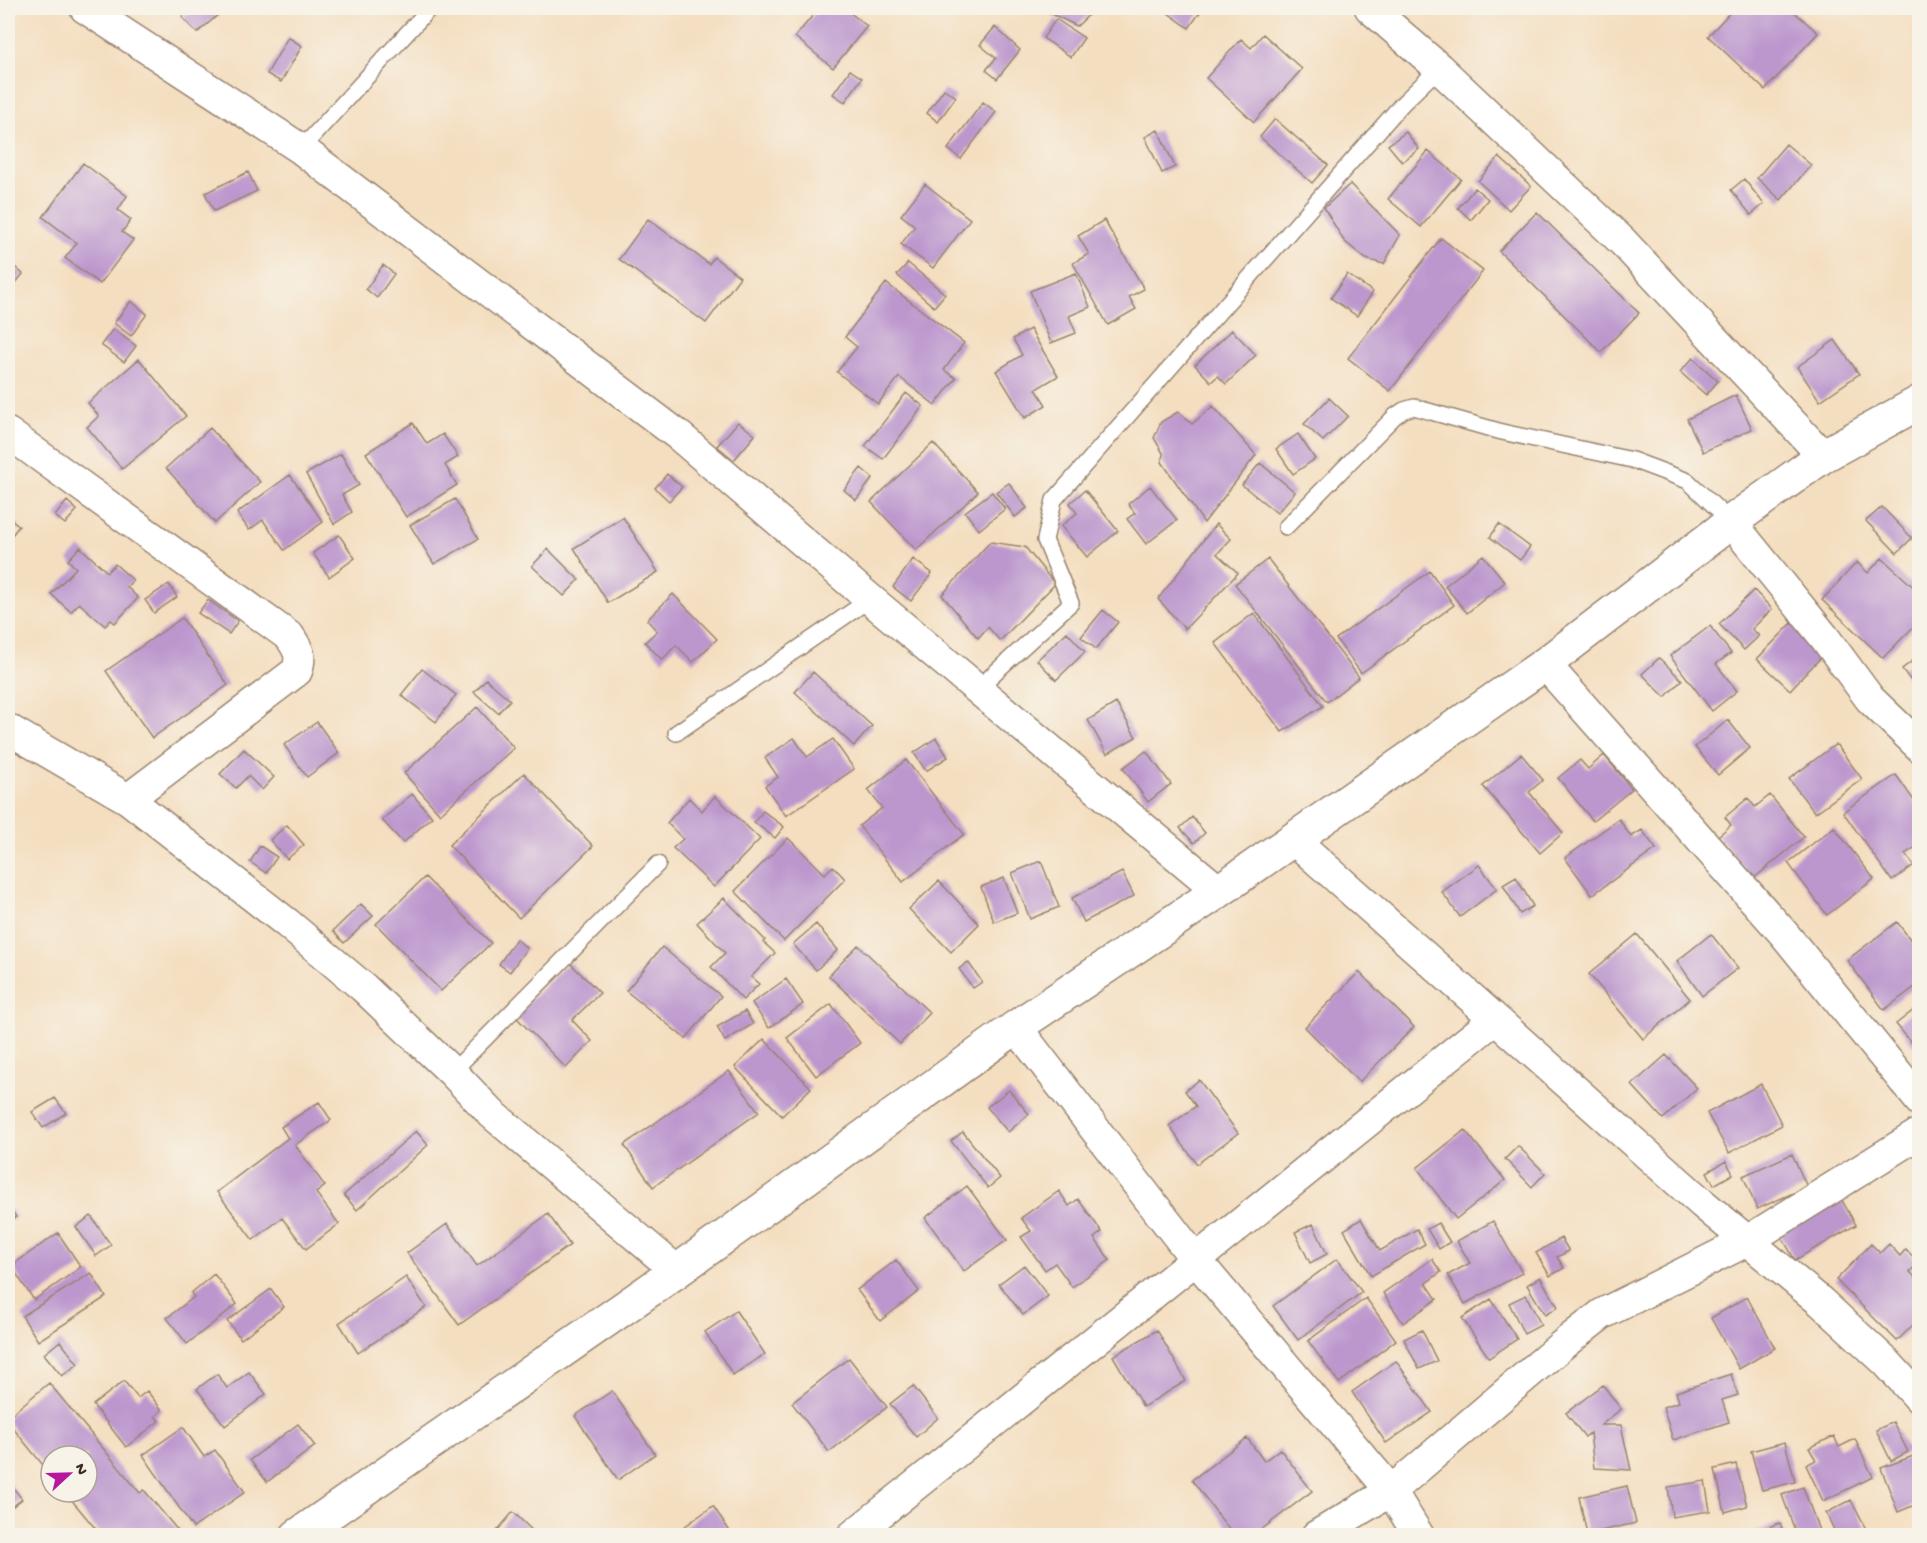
<svg xmlns="http://www.w3.org/2000/svg" width="1927" height="1543" viewBox="0 0 1927 1543" font-family="'Gochi Hand',sans-serif">
<style>
.building{fill:#bc97ce}
.lines{fill:none;stroke-linecap:round;stroke-linejoin:round}
.lane-casing{stroke:#98846f;stroke-width:18}
.street-casing{stroke:#98846f;stroke-width:33}
.secondary-casing{stroke:#98846f;stroke-width:36}
.lane{stroke:#fff;stroke-width:15}
.street{stroke:#fff;stroke-width:30}
.secondary{stroke:#fff;stroke-width:33}
</style>
<rect width="100%" height="100%" fill="#f7f3e8"/>
<filter id="ink" filterUnits="userSpaceOnUse"><feTurbulence type="fractalNoise" baseFrequency=".0167" numOctaves="2"/><feDisplacementMap in="SourceGraphic" scale="12" xChannelSelector="R" yChannelSelector="G"/><feConvolveMatrix kernelMatrix="1 2 1 2 8 2 1 2 1" color-interpolation-filters="sRGB"/></filter>
<filter id="wash" filterUnits="userSpaceOnUse"><feTurbulence type="fractalNoise" baseFrequency=".008" numOctaves="4" result="noise"/><feDisplacementMap in="SourceGraphic" scale="24" xChannelSelector="R" yChannelSelector="G"/><feGaussianBlur stdDeviation="1.35" result="paint"/><feColorMatrix in="noise" values="0 0 0 0 0 0 0 0 0 0 0 0 0 0 0 0 0 1.4 0 .05"/><feComposite in="paint" operator="in"/></filter>
<g filter="url(#wash)">
<rect width="100%" height="100%" fill="#f4dec0"/>
<g id="blocks">
<path class="building" d="M192 8H226L197 33 182 17Z
M819 8H844L867 26 833 68 795 37Z
M1041 8H1096L1077 26 1043 10Z
M1161 8H1197L1201 11 1189 28Z
M1734 8H1790L1818 33 1765 90 1708 36Z
M1056 19 1084 38 1071 57 1043 38Z
M995 27 1020 50 997 79 986 70 996 58 980 45Z
M1263 34 1302 69 1254 122 1206 78 1241 39 1251 48Z
M288 37 302 46 281 82 267 74Z
M850 70 862 78 845 102 833 94Z
M944 89 956 97 938 122 927 113Z
M983 102 996 112 961 159 948 149Z
M1275 119 1328 165 1312 183 1260 137Z
M1158 130 1175 167 1162 173 1145 137Z
M1406 132 1419 149 1402 162 1388 145Z
M1786 144 1811 165 1781 200 1757 178Z
M1428 151 1461 179 1421 227 1388 199Z
M1499 157 1531 186 1509 210 1478 181Z
M83 163 127 196 118 210 131 220 122 232 133 240 100 284 65 258 77 243 43 217Z
M248 172 257 191 214 211 205 193Z
M1744 179 1764 204 1751 215 1731 190Z
M925 184 970 219 933 268 901 244 915 226 901 215Z
M1350 184 1400 235 1384 264 1366 259 1344 241 1324 208Z
M1475 188 1488 199 1471 220 1458 208Z
M1537 212 1639 313 1601 352 1499 251Z
M648 219 709 264 714 257 740 277 706 323 619 259Z
M1104 220 1144 289 1129 297 1136 309 1108 325 1073 263 1089 254 1078 236Z
M1441 238 1483 271 1390 391 1348 358Z
M8 261 23 274 8 292Z
M908 263 945 294 934 307 897 275Z
M383 265 394 274 377 298 366 289Z
M1076 273 1090 307 1069 316 1076 333 1051 343 1030 291Z
M1347 274 1373 292 1357 316 1331 298Z
M886 283 964 343 944 370 956 378 935 405 899 377 878 404 837 372 857 347 845 337Z
M131 301 147 314 131 336 114 323Z
M113 329 136 346 124 362 101 345Z
M1030 329 1058 376 1036 389 1046 405 1025 418 996 371 1022 355 1013 339Z
M1232 330 1256 355 1226 384 1218 376 1211 382 1195 365Z
M1835 340 1859 374 1820 401 1797 367Z
M1693 358 1718 381 1706 395 1680 372Z
M139 359 186 416 122 469 87 427 99 416 88 403Z
M906 393 923 406 883 459 865 446Z
M1736 395 1752 429 1703 452 1687 419Z
M1329 398 1348 416 1323 441 1304 424Z
M1213 406 1256 455 1204 523 1162 462 1163 453 1154 438 1161 422 1178 412 1192 424Z
M738 422 755 435 734 460 717 446Z
M413 423 427 444 443 434 458 457 445 465 457 485 406 517 366 453Z
M210 428 260 482 215 523 166 468Z
M1298 434 1315 459 1293 474 1276 449Z
M933 443 978 492 916 550 871 502Z
M341 454 359 485 342 495 352 512 334 524 306 474Z
M1260 463 1295 492 1277 513 1242 485Z
M861 468 873 478 856 500 844 490Z
M667 474 682 487 669 501 655 488Z
M290 475 323 522 284 550 263 520 249 530 237 513Z
M1009 483 1027 508 1015 517 996 492Z
M1150 486 1177 520 1146 544 1127 519 1135 513 1128 504Z
M1085 490 1118 531 1087 557 1061 526 1077 513 1070 503Z
M992 492 1005 509 979 530 965 512Z
M455 499 478 539 434 564 410 525Z
M67 501 77 510 65 524 55 516Z
M1882 507 1912 538 1897 553 1866 521Z
M8 516 19 526 8 540Z
M623 517 658 572 608 603 574 548Z
M1216 524 1231 539 1217 554 1238 573 1185 629 1158 599Z
M1499 524 1530 547 1520 560 1490 537Z
M339 535 355 558 329 577 313 553Z
M990 542 1025 547 1055 584 1000 641 988 627 978 638 942 595Z
M80 547 107 572 115 564 133 580 127 587 138 598 115 623 111 620 105 626 79 603 71 612 51 594 76 568 68 560Z
M548 549 579 580 564 596 532 566Z
M1483 555 1505 582 1467 613 1445 586Z
M1882 558 1920 593V620L1883 658 1822 600 1857 562 1868 573Z
M913 559 932 573 911 601 893 587Z
M1268 559 1359 677 1327 702 1235 584Z
M1430 571 1454 605 1361 673 1336 639Z
M169 584 177 597 154 613 145 600Z
M1754 590 1772 609 1752 629 1759 636 1744 650 1719 624Z
M673 594 717 639 693 662 676 645 662 660 645 642 657 631 647 620Z
M208 600 238 621 229 634 198 613Z
M1103 610 1118 622 1096 649 1081 637Z
M1254 613 1323 706 1282 732 1215 643Z
M182 618 228 685 152 738 106 671Z
M1792 623 1824 654 1790 690 1757 659Z
M1710 626 1731 653 1716 664 1737 691 1712 711 1670 656Z
M1067 632 1085 652 1056 680 1037 660Z
M1920 655V693L1902 669Z
M1659 658 1682 680 1665 697 1642 674Z
M422 669 456 695 436 722 401 695Z
M813 672 872 726 854 746 795 692Z
M486 679 510 700 498 713 474 692Z
M1116 703 1136 737 1107 754 1088 720Z
M477 707 514 748 440 814 404 773Z
M1728 720 1750 748 1718 775 1695 747Z
M317 722 339 753 307 777 284 745Z
M794 738 807 757 833 739 854 769 786 816 765 786 778 777 765 758Z
M936 738 948 757 926 771 914 753Z
M1836 744 1862 779 1815 813 1789 779Z
M244 749 274 777 262 790 248 776 236 788 220 774Z
M1146 751 1171 784 1148 802 1123 768Z
M1521 754 1543 780 1529 792 1563 833 1540 853 1483 786Z
M1604 755 1632 789 1593 821 1558 778 1580 760 1588 769Z
M906 760 964 834 903 882 859 826 882 808 868 790Z
M524 773 593 846 519 918 449 845Z
M1896 775 1920 809V844L1905 854 1914 865 1892 881 1843 812Z
M412 794 432 817 403 843 382 820Z
M1770 795 1804 837 1753 879 1718 836 1731 825 1725 817 1748 798 1755 807Z
M715 796 760 839 714 887 673 848 683 839 667 823 689 798 702 811Z
M763 811 784 827 775 838 754 822Z
M1192 817 1205 833 1194 843 1180 828Z
M1619 819 1631 837 1642 830 1656 849 1592 895 1565 858Z
M287 825 304 845 287 859 270 840Z
M1834 827 1874 879 1827 915 1788 863Z
M788 838 825 874 833 866 845 879 784 941 735 891Z
M260 846 277 857 266 873 250 862Z
M1041 861 1059 907 1030 919 1012 873Z
M1479 865 1497 889 1460 917 1442 892Z
M1122 872 1134 896 1084 922 1072 898Z
M425 877 491 943 441 991 376 924Z
M1516 877 1533 906 1520 914 1503 885Z
M1004 878 1017 913 994 922 981 887Z
M939 881 979 924 951 952 909 909Z
M724 898 765 940 763 942 775 953 751 977 759 984 743 1000 711 967 725 953 697 923Z
M361 904 373 916 344 943 333 931Z
M1897 922 1920 952V983L1884 1010 1847 960Z
M816 924 838 950 816 970 793 944Z
M1637 934 1690 999 1643 1039 1589 974Z
M1711 934 1738 968 1702 996 1677 961Z
M516 939 527 948 510 972 499 964Z
M858 945 930 1013 900 1044 829 976Z
M662 947 721 996 686 1039 626 991Z
M569 962 600 993 572 1020 592 1041 566 1068 515 1016Z
M968 962 982 982 973 988 959 969Z
M1359 972 1414 1027 1359 1082 1305 1027Z
M786 979 803 1004 769 1028 752 1003Z
M831 1004 860 1043 816 1076 787 1038Z
M1920 1005V1053L1896 1024Z
M745 1011 753 1024 725 1041 717 1027Z
M764 1039 811 1088 782 1116 735 1067Z
M1666 1055 1697 1088 1663 1119 1632 1085Z
M729 1071 759 1112 653 1187 624 1145Z
M1199 1080 1238 1133 1197 1164 1169 1126 1196 1106 1185 1091Z
M1761 1084 1782 1125 1729 1153 1707 1113Z
M1009 1090 1029 1114 1008 1132 987 1107Z
M55 1098 66 1113 43 1128 32 1112Z
M319 1102 331 1120 295 1145 325 1186 316 1193 339 1224 306 1249 282 1218 253 1240 217 1192 288 1138 281 1127Z
M1465 1130 1505 1180 1456 1219 1417 1168Z
M416 1131 428 1145 357 1210 344 1195Z
M963 1132 1000 1178 988 1188 951 1141Z
M1518 1146 1545 1173 1532 1187 1505 1159Z
M1792 1154 1807 1187 1757 1209 1743 1176Z
M1726 1161 1733 1174 1714 1185 1707 1172Z
M967 1186 1007 1240 964 1271 925 1218Z
M1059 1191 1069 1206 1078 1199 1102 1232 1094 1238 1110 1260 1072 1287 1055 1263 1045 1270 1021 1237 1031 1231 1021 1218Z
M1840 1197 1856 1225 1795 1260 1779 1232Z
M8 1205 16 1217 8 1223Z
M548 1214 570 1245 459 1325 407 1253 447 1224 477 1266Z
M91 1216 111 1245 96 1256 76 1227Z
M1361 1219 1380 1251 1417 1229 1425 1244 1371 1276 1344 1230Z
M1493 1221 1522 1273 1465 1304 1448 1275 1470 1263 1457 1241Z
M1438 1223 1450 1242 1439 1249 1427 1229Z
M1313 1224 1327 1254 1310 1263 1295 1232Z
M58 1233 81 1267 34 1300 11 1266Z
M1561 1238 1569 1251 1557 1257 1564 1268 1550 1276 1536 1253Z
M1871 1244 1880 1253 1889 1244 1900 1256 1906 1249 1918 1263 1910 1272 1920 1282V1318L1897 1341 1836 1280Z
M1337 1259 1362 1292 1298 1340 1273 1306Z
M1432 1259 1441 1272 1426 1283 1437 1299 1403 1323 1383 1293Z
M896 1260 919 1291 880 1321 857 1290Z
M1024 1265 1048 1296 1023 1315 999 1284Z
M91 1273 106 1297 38 1341 22 1316Z
M214 1274 237 1304 187 1344 167 1318 194 1297 191 1293Z
M406 1277 426 1307 358 1353 339 1323Z
M1540 1277 1558 1307 1545 1315 1527 1285Z
M271 1289 284 1307 241 1339 227 1321Z
M1526 1295 1541 1325 1524 1334 1509 1303Z
M1747 1297 1775 1348 1739 1369 1711 1318Z
M1366 1298 1396 1340 1339 1383 1308 1341Z
M1491 1299 1517 1339 1489 1358 1462 1318Z
M736 1311 765 1354 733 1375 705 1332Z
M1157 1330 1186 1381 1143 1407 1113 1356Z
M1422 1330 1437 1361 1419 1369 1404 1339Z
M60 1341 78 1364 62 1376 44 1354Z
M849 1358 887 1407 829 1452 792 1403Z
M1396 1361 1432 1412 1386 1443 1352 1392Z
M249 1372 266 1394 225 1426 197 1389 217 1374 227 1388Z
M1731 1374 1738 1395 1722 1400 1729 1422 1673 1440 1663 1407 1679 1402 1676 1392Z
M124 1381 138 1398 147 1391 162 1410 155 1416 159 1421 126 1447 93 1405Z
M49 1383 140 1493 144 1490 179 1532 175 1536H98L100 1534 65 1492H87V1456H51V1475L8 1422V1417Z
M1603 1385 1621 1409 1601 1425H1621L1631 1470 1594 1468 1590 1433 1585 1437 1566 1413Z
M913 1386 938 1418 916 1437 890 1404Z
M612 1391 655 1454 618 1480 575 1416Z
M1893 1422 1908 1452 1891 1461 1876 1430Z
M298 1424 315 1446 267 1482 250 1460Z
M183 1427 204 1457 215 1450 245 1492 193 1528 143 1455Z
M1834 1436 1839 1447 1855 1439 1873 1477 1823 1501 1806 1465 1816 1460 1809 1448Z
M1247 1438 1264 1461 1280 1449 1312 1491 1253 1536H1234L1192 1480Z
M1785 1442 1795 1482 1762 1490 1751 1451Z
M1916 1455 1920 1465V1503L1898 1512 1881 1468Z
M1736 1464 1747 1506 1725 1512 1715 1469Z
M8 1481 22 1499 8 1510Z
M1705 1481 1710 1511 1672 1517 1668 1487Z
M1627 1486 1636 1523 1587 1534 1579 1497Z
M1803 1487 1821 1536H1797L1782 1495Z
M1851 1500 1868 1533 1863 1536H1837L1826 1513Z
M713 1506 733 1536H690L684 1527Z
M513 1512 538 1536H501L497 1531Z
M1780 1523 1785 1536H1745V1535Z"/>
</g>
</g>
<g filter="url(#ink)">
<use href="#blocks" fill-opacity="0" stroke="#98846f" stroke-width="1.5"/>
<g class="lines">
<g class="lane-casing">
<path id="lane" d="M301 149 430 8
M1286 527 1395 416 1404 410 1414 407 1502 432 1632 460 1688 481 1731 522
M977 689 1071 603 1045 540 1054 500 1402 104 1439 68
M676 733 870 599
M452 1072 658 864"/>
</g>
<g class="street-casing">
<path id="street" d="M85 8 301 149 678 435 870 599 1219 891
M1370 8 1439 68 1623 242 1823 456
M8 433 290 637C299 651 302 655 297 671L128 799
M1731 522 1825 638 1870 699 1920 747
M1545 664 1785 935 1920 1101
M8 729 128 799 287 923 364 988 452 1072 491 1113 677 1271
M1293 839 1703 1204 1821 1302 1887 1363 1920 1399
M1016 1027 1196 1260 1391 1491 1419 1536
M852 1536 1495 1019
M1316 1536 1391 1491 1561 1346 1602 1314 1747 1241 1920 1133"/>
</g>
<g class="secondary-casing">
<path id="secondary" d="M297 1536 677 1271 1016 1027 1219 891 1545 664 1731 522 1823 456 1920 402"/>
</g>
<use href="#lane" class="lane"/>
<use href="#street" class="street"/>
<use href="#secondary" class="secondary"/>
</g>
</g>
<rect width="1927" height="1543" fill="none" stroke="#f7f3e8" stroke-width="30"/>
<g transform="translate(69 1474) rotate(68)"><circle r="28" fill="#f7f3e8" stroke="#aca397" stroke-width="1.5"/>
<path d="M0-4.5L10 22L0 15L-10 22Z" fill="#b5179e"/>
<text y="-9" font-size="16" font-weight="bold" text-anchor="middle" fill="#3b2a1e">N</text>
</g>
</svg>
